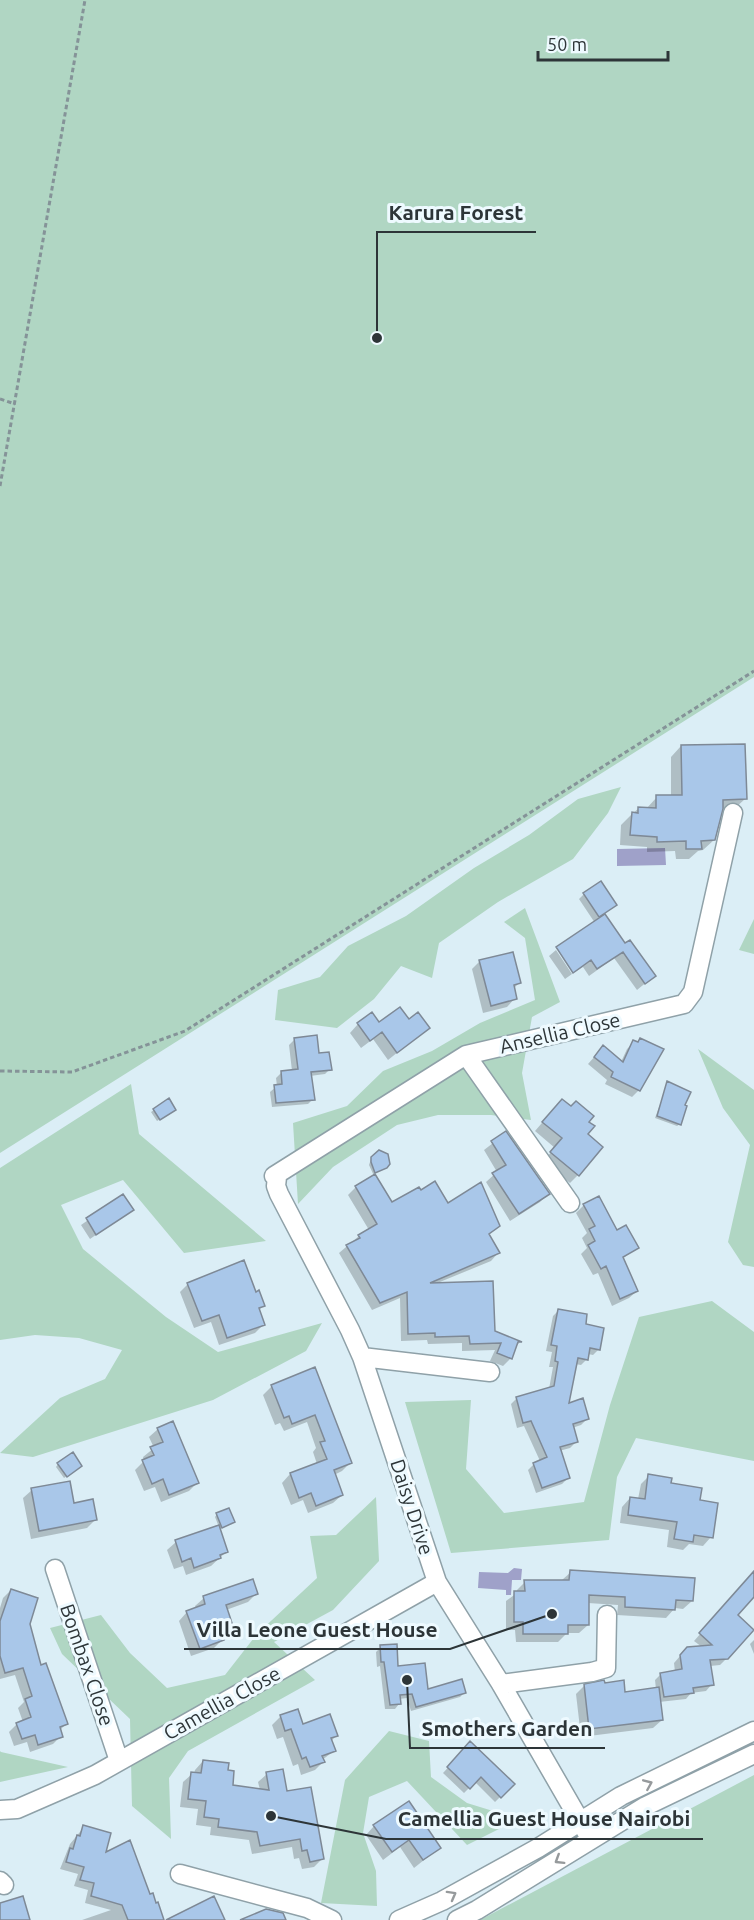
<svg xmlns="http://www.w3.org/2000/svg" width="754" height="1920" viewBox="0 0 754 1920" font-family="Ubuntu,sans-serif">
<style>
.green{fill:#b0d6c3}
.water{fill:#9fa1c9}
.shadow{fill:#0003}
.building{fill:#a9c7e9;stroke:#7e8996;stroke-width:1.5}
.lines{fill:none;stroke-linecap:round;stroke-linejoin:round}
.minor-casing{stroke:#8fa1a8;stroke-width:21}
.path{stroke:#859398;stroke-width:3;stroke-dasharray:4.5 3;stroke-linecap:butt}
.minor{stroke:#fff;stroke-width:18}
.oneway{stroke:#969a9c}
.labels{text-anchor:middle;stroke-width:6;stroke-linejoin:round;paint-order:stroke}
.street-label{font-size:20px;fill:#2d3538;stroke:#eefaff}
.leader{fill:none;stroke:#2d3538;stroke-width:2}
.callout-dot{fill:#2d3538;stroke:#eefaff;stroke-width:2}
.callout-label{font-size:21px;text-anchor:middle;font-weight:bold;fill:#2d3538;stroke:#eefaff;stroke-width:6;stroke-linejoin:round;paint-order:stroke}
</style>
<rect width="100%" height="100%" fill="#dbeef6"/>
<path class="green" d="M0 0H754V677L0 1153Z
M621 787 608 813 573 859 498 902 439 943 432 978 401 966 374 999 337 1028 275 1020 278 990 320 977 348 946 406 916 474 868 529 835 578 799Z
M525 908 560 1002 532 1017 522 1073 531 1120 491 1115H438L397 1125 333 1167 298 1204 293 1123 347 1106 383 1071 432 1051 480 1023 535 1000 525 938 504 922Z
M754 919V954L739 950Z
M698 1049 754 1090V1267L743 1265 728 1242 750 1145 723 1108Z
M131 1084 139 1134 266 1241 184 1253 123 1180 61 1205 83 1249 166 1317 218 1352 322 1323 306 1351 213 1400 33 1457 0 1453 60 1398 105 1379 122 1350 79 1338 35 1335 0 1340V1168Z
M712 1301 754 1332V1461L636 1438 617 1477 609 1540 451 1553 405 1402 471 1400 466 1469 504 1513 584 1502 610 1405 639 1317Z
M376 1497 379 1561 333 1610 274 1642 315 1680 188 1751 169 1778 171 1839 132 1806 130 1719 62 1654 50 1628 101 1615 130 1653 167 1688 225 1675 257 1634 317 1578 310 1536 336 1535Z
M389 1731 429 1741 431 1777 467 1803 519 1819 467 1845 407 1781 369 1797 363 1833 376 1871 377 1906 321 1903 345 1780Z
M0 1751 1 1752 68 1767 0 1782Z
M754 1775V1920H480Z"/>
<path class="water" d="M665 848 666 865 617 866V849Z
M514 1568 522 1569 521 1580H512L511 1595H506V1590L478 1588 479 1572 508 1573Z"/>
<path class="shadow" d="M681 746 745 799 734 809 721 810 714 840 703 850 698 851 689 859H676L675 851 647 852V847L620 845 621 825 632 814 639 808 646 809 657 797H671V757Z
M584 894 603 914 625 945 654 976 637 990 614 958 589 976 583 967 575 972 558 948 595 923 579 899Z
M556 950 572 974 565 979 549 956Z
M480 961 519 983 513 989 515 998 507 1007 483 1013 472 969Z
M408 1021 428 1028 388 1060 373 1039 361 1048 350 1033 358 1024Z
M295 1039 318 1054 330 1069 325 1074 310 1076 313 1099 308 1104 272 1107 270 1092 277 1086 276 1078 281 1073 292 1071 289 1045Z
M640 1039 639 1090 632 1097 605 1084 607 1080 588 1064 603 1047 621 1062 627 1049 634 1042 636 1043Z
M668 1083 683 1106 680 1124 677 1126 655 1118Z
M169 1100 172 1112 157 1121 151 1112Z
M554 1109 587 1122 578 1175 570 1183 543 1161 555 1148 535 1131Z
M506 1133 548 1194 540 1202 510 1221 486 1182 497 1172 484 1150Z
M384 1152 386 1167 374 1174 392 1204 448 1205 498 1226 488 1235 498 1253 491 1261 435 1284 493 1332 519 1343 515 1347 510 1359 503 1366 490 1361 495 1350 462 1351V1343L428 1344 427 1340 401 1341 400 1298 372 1310 339 1253 359 1236 369 1230 348 1195 356 1187 374 1176 369 1165 372 1156 375 1153Z
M123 1196 132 1210 90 1239 81 1225Z
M584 1205 637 1248 622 1259 637 1291 629 1298 612 1306 598 1273 593 1275 581 1254 587 1248 582 1238 587 1233 576 1213Z
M188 1284 255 1294 263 1306 258 1311 263 1325 255 1333 219 1345 211 1322 194 1328 180 1292Z
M559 1310 584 1325 599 1349 593 1355 588 1354 587 1359 581 1365 575 1364 567 1405 587 1419 581 1425 572 1428 576 1442 570 1448 559 1451 568 1478 562 1484 536 1493 528 1470 534 1464 540 1461 524 1426 517 1428 511 1404 517 1398 549 1389 553 1367H549L552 1352 546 1351 553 1316Z
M314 1369 350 1463 342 1471 334 1475 342 1495 333 1503 308 1513 303 1500 291 1505 282 1483 290 1474 317 1464 313 1452 316 1448 307 1422 284 1431 280 1423 275 1425 263 1395 272 1386Z
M158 1429 197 1483 189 1491 161 1502 155 1487 144 1491 135 1470 144 1461 143 1457 154 1448 149 1437Z
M58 1464 78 1468 64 1478 56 1467Z
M649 1476 699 1501 711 1537 703 1546 689 1544 683 1550 667 1547 669 1530 620 1523 622 1507 630 1498 638 1499 641 1484Z
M32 1490 73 1505 95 1520 87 1528 31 1539 23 1498Z
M217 1514 233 1522 219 1529 226 1552 211 1566 186 1575 183 1566 174 1569 167 1550 176 1542 219 1527 215 1517Z
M571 1572 692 1601 683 1609 675 1608 666 1618 617 1615 618 1605 588 1603V1625L579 1633H567L558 1642H516L515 1630H506V1601L517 1593V1590L525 1582 562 1580Z
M754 1578V1595L736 1615 727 1658 720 1665 710 1666 712 1684 706 1691 691 1693 686 1699 659 1702 662 1720 653 1728 581 1737 576 1694 584 1686 603 1685 624 1693 656 1689 655 1680 661 1674 675 1672 674 1663 681 1655 702 1647 694 1641 746 1582Z
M11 1590 40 1667 66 1724 59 1731 61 1736 53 1744 30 1752 27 1742 14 1746 9 1732 17 1724 23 1722 18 1708 24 1702 15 1675 0 1679V1608L3 1598Z
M256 1594 248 1602 226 1610 231 1625 220 1634 222 1640 214 1648 191 1656 179 1621 187 1612 196 1609 195 1606 204 1598Z
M754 1640V1654L750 1644Z
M381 1647 397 1668 427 1691 465 1692 460 1697 411 1711 407 1698 399 1699V1704L395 1709H385L380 1666 377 1667 376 1652Z
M281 1716 302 1726 336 1736 331 1741 334 1751 322 1760 323 1762 315 1770 301 1775 298 1764 293 1766 283 1737 277 1739 272 1725Z
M470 1744 513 1784 495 1802 475 1782 464 1793 443 1773Z
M203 1761 226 1772 231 1786 260 1790 258 1782 267 1774 322 1859 314 1867 302 1869 299 1858 294 1859 292 1847 252 1854 249 1840 210 1835 211 1827 196 1825 198 1809 180 1807 183 1782 192 1774H194L195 1770Z
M374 1826 439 1848 414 1868 400 1847 383 1860 366 1835Z
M84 1827 104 1855 147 1920H82L111 1910 85 1903 88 1890 74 1886 78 1874 60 1869 70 1844Z"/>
<path class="building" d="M745 744 747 799 723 800V809L715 840 701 841 702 849H686V841L657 842V837L630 835 632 812 638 813V807L656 808V795H682L681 745Z
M601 881 617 905 599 917 583 893Z
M605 914 625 943 630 940 656 976 645 984 623 952 597 969 591 960 573 973 556 947Z
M513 952 521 983 514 985 517 999 491 1006 479 960Z
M400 1007 409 1019 418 1012 430 1028 397 1053 382 1032 370 1041 357 1023 372 1012 379 1022Z
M317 1035 319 1053 329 1052 332 1070 311 1072 315 1100 276 1103 274 1085 282 1084 281 1071 298 1069 294 1038Z
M640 1038 664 1049 640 1091 611 1077 613 1072 594 1057 603 1045 623 1062 633 1040 638 1042Z
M667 1081 691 1092 685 1105 687 1106 681 1125 657 1116Z
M169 1098 176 1110 160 1120 153 1109Z
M562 1099 571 1106 576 1101 594 1116 589 1122 595 1126 588 1134 603 1147 579 1176 550 1152 562 1138 542 1122Z
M506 1131 550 1194 519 1214 492 1173 506 1165 491 1141Z
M379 1150 388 1154 390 1164 387 1168 375 1173 371 1162V1157Z
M375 1174 392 1202 419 1187 421 1190 435 1181 448 1203 481 1182 500 1226 489 1234 500 1253 430 1283 493 1281 495 1331 522 1342H518L512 1359 497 1353 501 1343 470 1344 469 1336 435 1337V1333L408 1334 407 1292 380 1303 346 1245 360 1238 358 1235 377 1224 355 1186Z
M123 1194 134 1210 96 1235 86 1218Z
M599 1196 617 1230 626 1225 639 1248 623 1257 638 1291 620 1299 606 1266 601 1269 588 1245 595 1241 589 1229 595 1226 583 1204Z
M244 1260 256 1292 259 1290 265 1306 259 1308 265 1325 227 1338 219 1315 202 1321 187 1283Z
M558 1309 587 1314 586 1324 604 1328 600 1350 590 1348 588 1360 578 1358 569 1403 583 1398 589 1419 573 1424 578 1442 560 1447 570 1478 542 1488 533 1463 547 1457 531 1421 523 1423 516 1397 554 1386 558 1362 555 1361 557 1346 551 1345Z
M315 1367 352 1463 334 1470 343 1495 316 1506 311 1493 299 1498 290 1473 327 1459 320 1442 325 1441 315 1415 292 1424 289 1416 284 1418 271 1385Z
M173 1421 199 1483 169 1495 163 1479 152 1484 142 1460 154 1455 150 1447 163 1442 157 1428Z
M73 1452 82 1466 67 1477 57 1463Z
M648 1474 672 1478 671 1483 702 1488 700 1500 718 1503 713 1538 694 1535 693 1542 674 1539 677 1522 628 1515 630 1497 645 1499Z
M70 1481 74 1503 93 1499 97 1520 39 1531 31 1488Z
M229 1508 235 1522 222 1528 216 1513Z
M219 1525 228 1552 220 1555 221 1558 194 1568 191 1558 182 1562 175 1540Z
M570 1570 695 1578 693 1601 676 1600 675 1610 625 1607V1597L589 1595V1625H568V1634H523V1622H514V1591H525L524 1580H569Z
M754 1571V1597L738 1615 754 1630 728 1659 710 1660 714 1685 693 1688 694 1693 664 1697 660 1673 682 1669 680 1655 687 1647 712 1645 699 1633Z
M253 1579 258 1594 226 1605 233 1626 220 1630 224 1640 200 1649 186 1611 205 1604 203 1596Z
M11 1589 38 1598 30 1624 41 1665 46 1663 68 1724 60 1727 63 1737 38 1745 35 1735 22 1739 16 1723 31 1717 25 1699 32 1696 23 1668 5 1673 0 1656V1621Z
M397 1644 398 1666 425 1663 428 1689 462 1679 466 1693 416 1707 412 1694 400 1695 401 1704 390 1705 384 1662H381L380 1645Z
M604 1680 605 1683 624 1680 625 1692 659 1687 663 1720 589 1729 584 1684Z
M298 1709 303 1724 330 1714 338 1736 331 1738 336 1751 322 1756 325 1762 310 1767 306 1757 302 1759 291 1729 285 1731 280 1715Z
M470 1741 515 1784 501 1798 481 1777 470 1789 447 1767Z
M203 1760 229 1763 228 1770 234 1771 233 1785 269 1790 266 1772 283 1769 287 1791 311 1787 324 1859 310 1862 307 1850 302 1851 300 1839 260 1846 257 1832 218 1827 219 1819 204 1817 206 1801 188 1799 191 1772 201 1773Z
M409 1801 441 1848 423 1860 409 1840 392 1852 373 1825Z
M83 1825 111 1833 106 1852 130 1840 150 1894 153 1893 156 1903 158 1902 164 1920H128L122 1905 91 1896 94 1883 80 1880 84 1867 66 1862 70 1848 73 1849 77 1835 80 1836Z
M23 1896 30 1920H0V1903Z
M214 1896 225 1920H166Z
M266 1909 283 1913 286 1920H240Z"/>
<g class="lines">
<g class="minor-casing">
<path id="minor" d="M466 1055 570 1203
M362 1357 490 1372
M55 1569 119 1761
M501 1684 592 1672 606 1668 607 1615
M0 1810 17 1809 95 1775 437 1582
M591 1840 501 1684 437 1582 362 1357 350 1330 279 1194 276 1186 277 1177 274 1176 466 1055 684 1004 693 992 733 813
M180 1874 307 1908 332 1920
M0 1881 4 1885
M399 1920 442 1901 538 1848 621 1796 754 1731
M457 1920 477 1910 646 1806 754 1754"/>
</g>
<path class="path" d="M0 399 15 404
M0 486 85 0
M0 1071 72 1072 185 1031 754 671"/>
<use href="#minor" class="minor"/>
</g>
<defs><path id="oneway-chevron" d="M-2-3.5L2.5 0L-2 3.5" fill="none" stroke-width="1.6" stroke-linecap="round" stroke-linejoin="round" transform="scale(1.5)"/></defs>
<g class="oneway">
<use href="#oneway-chevron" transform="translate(648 1784) rotate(-23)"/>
<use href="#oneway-chevron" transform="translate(559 1860) rotate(148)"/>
<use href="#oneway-chevron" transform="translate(452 1895) rotate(-29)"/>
</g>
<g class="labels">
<g class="street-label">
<text transform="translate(560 1033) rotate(-13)" y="7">Ansellia Close</text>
<text transform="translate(412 1507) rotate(72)" y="7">Daisy Drive</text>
<text transform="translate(87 1665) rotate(71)" y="7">Bombax Close</text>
<text transform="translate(222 1703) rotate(-29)" y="7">Camellia Close</text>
</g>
</g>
<path class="leader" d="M377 338L377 232H536M552 1614L450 1649H184M407 1680L410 1748H605M271 1816L386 1839H703"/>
<g class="callout-dot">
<circle cx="377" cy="338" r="6"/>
<circle cx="552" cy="1614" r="6"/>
<circle cx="407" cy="1680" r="6"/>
<circle cx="271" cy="1816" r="6"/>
</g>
<g class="callout-label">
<text x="456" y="220">Karura Forest</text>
<text x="317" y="1637">Villa Leone Guest House</text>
<text x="507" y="1736">Smothers Garden</text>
<text x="544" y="1826">Camellia Guest House Nairobi</text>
</g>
<path d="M538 51v9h130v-9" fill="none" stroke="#2d3538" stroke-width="3"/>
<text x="547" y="51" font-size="18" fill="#2d3538" stroke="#eefaff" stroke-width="4.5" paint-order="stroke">50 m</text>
</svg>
